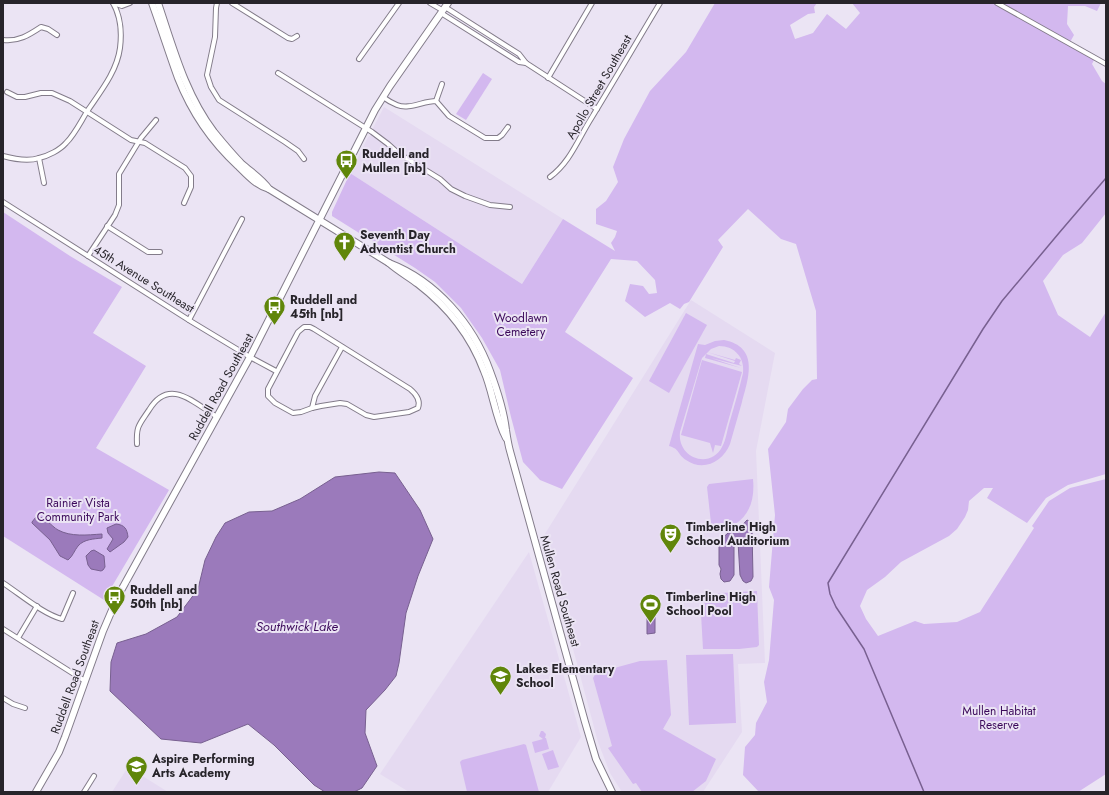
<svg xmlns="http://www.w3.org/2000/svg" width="1109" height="795" viewBox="0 0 1109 795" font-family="Jost,sans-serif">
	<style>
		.built { fill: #e5daf1 }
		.green { fill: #d3b8ef; fill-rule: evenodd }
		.water { fill: #9b7abb; stroke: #786090 }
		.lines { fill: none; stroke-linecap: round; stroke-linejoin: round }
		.stream { stroke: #786090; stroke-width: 1.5 }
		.street-casing { stroke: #837c8a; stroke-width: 6 }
		.secondary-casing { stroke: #837c8a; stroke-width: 8 }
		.street { stroke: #fff; stroke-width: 4 }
		.secondary { stroke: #fff; stroke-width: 6 }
		.labels { text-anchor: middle; stroke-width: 4; stroke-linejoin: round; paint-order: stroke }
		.street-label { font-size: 12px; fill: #27242a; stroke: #ebe4f4 }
		.poi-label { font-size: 12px; font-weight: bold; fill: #27242a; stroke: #ebe4f4; text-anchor: start }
		.park-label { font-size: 12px; fill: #3c0a5b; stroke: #ebe4f4 }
		.water-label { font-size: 13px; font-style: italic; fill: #3c0a5b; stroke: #ebe4f4 }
	</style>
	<rect width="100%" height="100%" fill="#ebe4f4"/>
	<g class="built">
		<polygon points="384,107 563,219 522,284 350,173 368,137 370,136 373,130 373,128"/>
		<polygon points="691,300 775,353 756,451 765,663 738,664 742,732 703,792 622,792 610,773 598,742 543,537"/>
		<polygon points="529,552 581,737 548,792 409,792 380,774"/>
		<polygon points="128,767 168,792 112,792"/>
	</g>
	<g class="green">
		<polygon points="715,3 817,3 814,7 815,13 808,14 790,25 795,39 813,33 827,14 846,29 860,13 852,3 1101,3 1097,11 1085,6 1068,6 1067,24 1074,35 1069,44 1095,58 1092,64 1102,81 1106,84 1106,213 1082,243 1063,255 1043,281 1058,315 1090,337 1106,312 1106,474 1068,485 1046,498 1027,523 987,498 993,488 984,488 969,501 968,510 965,517 957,529 949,536 901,562 885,577 867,590 860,606 866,619 878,636 915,621 924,624 957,622 980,612 1034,528 1032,526 1049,501 1070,488 1106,479 1106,774 1078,792 759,792 743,775 745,747 755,735 756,723 767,702 764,682 769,660 774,600 769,587 775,515 768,449 786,422 788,409 803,389 812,380 817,379 816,311 796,244 781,239 748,209 718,240 723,247 689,302 684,304 680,309 670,303 645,317 625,301 630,284 643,286 649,294 657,293 655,280 637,261 611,259 565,332 633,378 562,489 540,480 523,462 511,417 500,370 482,338 461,308 435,282 415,268 332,216 332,212 350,173 522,284 563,219 615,251 611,243 615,237 617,231 596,224 596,209 606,201 618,182 613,167 624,139 650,91 686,52"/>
		<polygon points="483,73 492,79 466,120 456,114"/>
		<polygon points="3,212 70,256 122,287 93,333 146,366 96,448 169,490 104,600 3,536"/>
		<polygon points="686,313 707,325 669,393 649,381"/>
		<path d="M724 340C759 347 749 377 742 402 738 416 734 430 730 444 723 462 703 472 686 460 677 454 680 449 669 446L698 344 705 345 715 341ZM719 346C735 346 745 358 743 373 739 390 734 407 729 424 727 431 726 440 722 447 710 470 677 458 680 432L702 358 711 349Z"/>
		<polygon points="707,352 735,360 736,358 741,360 739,364 742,366 711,358 741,368 705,358 706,354 734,363 735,361"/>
		<polygon points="702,360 742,372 721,446 715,445 713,453 710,443 681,435"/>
		<path d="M753 479C756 509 742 528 712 532L707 487 709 484Z"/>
		<polygon points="757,591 759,645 757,647 739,649 703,649 700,596 703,594"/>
		<polygon points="733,654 736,723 689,725 686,655"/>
		<polygon points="667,660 671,715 663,729 716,759 706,781 692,792 642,792 636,783 633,784 608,748 612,746 593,678 596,673 640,661"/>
		<polygon points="541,731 543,731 546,734 545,738 546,738 549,749 535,753 532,742 543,739 539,736"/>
		<polygon points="524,744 526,745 539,792 467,792 460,762 462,760"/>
		<polygon points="553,750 559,767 548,770 542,754"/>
	</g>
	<g class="water">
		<polygon points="379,472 395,473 420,510 433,539 418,576 406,613 399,663 396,676 385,690 366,710 365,733 377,766 362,788 354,792 325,792 314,785 274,745 248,724 201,743 161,739 110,691 111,662 117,643 146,634 177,617 198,589 205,560 216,537 225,523 249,512 272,511 300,499 335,477"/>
		<path d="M36 517C45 516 51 526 58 530 71 537 87 535 102 534V538C94 539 84 539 78 546 74 551 73 556 68 560L60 556 50 540 32 523V522Z"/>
		<polygon points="747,520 751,522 752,530 753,577 751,581 746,583 743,581 740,575 738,542 736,541 734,542 734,575 730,581 724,582 721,579 720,574 721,569 719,565 719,541 728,533 737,531"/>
		<path d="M116 524C125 525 127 529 128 537L124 542 110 552 107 549 113 539 108 533 107 528Z"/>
		<polygon points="94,550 104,556 105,567 103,570 101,571 91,569 88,565 86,556 91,551"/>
		<polygon points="647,615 655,615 655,633 647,634"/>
	</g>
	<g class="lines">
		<polyline class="stream" points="924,792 864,649 836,607 830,594 828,583 983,329 1002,301 1059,233 1106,178"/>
		<defs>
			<g id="street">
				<polyline points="113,3 122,6 130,3"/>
				<polyline points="217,3 216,8 215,37 207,75 211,87 219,100 285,142 298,151 304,159"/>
				<polyline points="232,3 288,38 292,39 297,36"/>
				<polyline points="430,3 442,10"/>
				<polyline points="997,3 1106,64"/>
				<polyline points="441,13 519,62 526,63 519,54 445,7"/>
				<path d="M3 40C18 42 29 35 41 27L48 29 57 35"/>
				<polyline points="359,59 399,3"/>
				<polyline points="526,63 597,109"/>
				<polyline points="278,73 372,132 388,144 398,153 440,179 451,189 465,196 490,205 510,207"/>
				<polyline points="548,78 592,3"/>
				<polyline points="7,92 17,97 25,97 41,93 52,93 70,101 131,140 145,143 185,168 191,176 191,187 184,203"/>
				<path d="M383 97C387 100 392 103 397 105 409 110 423 101 436 101L449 116 485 138H498L502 135 508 127"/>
				<polyline points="436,101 442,84"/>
				<path d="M3 156C14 159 27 162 39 158 48 156 60 150 66 143 75 134 81 121 88 110 101 91 117 71 120 48 122 32 121 17 113 3"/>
				<polyline points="39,158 44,183"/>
				<path d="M550 177C569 163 577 142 589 122 613 83 636 43 660 3"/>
				<polyline points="3,202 192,322 250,357 276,371"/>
				<polyline points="107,226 148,252 160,252"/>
				<polyline points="88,256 115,215 119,205 119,174 141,138 156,120"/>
				<polyline points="189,320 242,219"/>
				<path d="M304 327H310L314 329 410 389C416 394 421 400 418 408L409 412 374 417 366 415 347 404 340 403 321 406 312 408 301 412 293 413 275 403 268 396V389L298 332Z"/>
				<polyline points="312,408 315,396 342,347"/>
				<path d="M137 444C136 426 139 425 149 410 169 377 193 402 217 417"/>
				<path d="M3 583C20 594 43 614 62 619L73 593"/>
				<polyline points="3,629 85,681"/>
				<polyline points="18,638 37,606"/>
				<polyline points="3,698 13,704 25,708"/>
				<polyline points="84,792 94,776"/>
			</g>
			<g id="secondary">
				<path d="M152 3C161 28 169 53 178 78 191 111 212 142 238 166 248 176 256 185 269 189"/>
				<path d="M158 3C173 47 185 94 214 132 223 143 232 154 242 164 251 172 262 179 269 189L389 263C398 271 409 277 418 284 448 307 471 336 484 371 493 392 495 417 506 438"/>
				<path d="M389 263C436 281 473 324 490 371 496 387 504 413 506 430 507 437 508 444 510 451L585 722 596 759 612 792"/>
				<polyline points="36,792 59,752 65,737 103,631 118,596 250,357 375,110 390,86 448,3"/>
			</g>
		</defs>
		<use href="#street" class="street-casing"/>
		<use href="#secondary" class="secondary-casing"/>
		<use href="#street" class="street"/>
		<use href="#secondary" class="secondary"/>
	</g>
	<defs>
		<symbol id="bus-pin" viewBox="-11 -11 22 30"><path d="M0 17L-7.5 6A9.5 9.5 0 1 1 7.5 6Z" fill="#60860a" stroke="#ebe4f4"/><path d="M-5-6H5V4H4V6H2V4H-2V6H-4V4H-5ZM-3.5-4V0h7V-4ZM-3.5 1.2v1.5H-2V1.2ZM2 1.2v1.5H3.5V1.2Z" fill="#fff"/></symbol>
		<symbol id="church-pin" viewBox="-11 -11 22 30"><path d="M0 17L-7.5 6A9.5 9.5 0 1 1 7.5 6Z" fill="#60860a" stroke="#ebe4f4"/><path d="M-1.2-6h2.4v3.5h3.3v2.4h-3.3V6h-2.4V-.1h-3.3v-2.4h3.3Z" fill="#fff"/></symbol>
		<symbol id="theatre-pin" viewBox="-11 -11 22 30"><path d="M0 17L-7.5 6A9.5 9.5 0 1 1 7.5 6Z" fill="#60860a" stroke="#ebe4f4"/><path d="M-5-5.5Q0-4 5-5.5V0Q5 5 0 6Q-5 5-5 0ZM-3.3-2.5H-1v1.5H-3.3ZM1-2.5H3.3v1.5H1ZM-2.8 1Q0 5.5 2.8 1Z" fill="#fff"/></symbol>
		<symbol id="stadium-pin" viewBox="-11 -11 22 30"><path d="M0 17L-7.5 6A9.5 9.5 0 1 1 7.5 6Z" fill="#60860a" stroke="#ebe4f4"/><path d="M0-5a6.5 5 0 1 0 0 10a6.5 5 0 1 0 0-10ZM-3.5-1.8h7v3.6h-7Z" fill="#fff"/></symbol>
		<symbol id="school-pin" viewBox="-11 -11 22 30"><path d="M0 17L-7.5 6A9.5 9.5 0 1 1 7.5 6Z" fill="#60860a" stroke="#ebe4f4"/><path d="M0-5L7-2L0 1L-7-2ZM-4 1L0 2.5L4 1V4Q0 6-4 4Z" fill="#fff"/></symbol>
	</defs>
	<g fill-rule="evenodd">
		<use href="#bus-pin" x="334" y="148" width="25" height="34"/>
		<use href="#church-pin" x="332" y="230" width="25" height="34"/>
		<use href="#bus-pin" x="262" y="294" width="25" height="34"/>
		<use href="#theatre-pin" x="658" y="522" width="25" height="34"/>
		<use href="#bus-pin" x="102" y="584" width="25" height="34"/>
		<use href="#stadium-pin" x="638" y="592" width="25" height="34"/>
		<use href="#school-pin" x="488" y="664" width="25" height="34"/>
		<use href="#school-pin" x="124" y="754" width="25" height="34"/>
	</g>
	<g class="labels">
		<g class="street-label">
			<text transform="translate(599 87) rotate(-60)" y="4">Apollo Street Southeast</text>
			<text transform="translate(144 279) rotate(32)" y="4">45th Avenue Southeast</text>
			<text transform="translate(221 387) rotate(-61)" y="4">Ruddell Road Southeast</text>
			<text transform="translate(560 591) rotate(74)" y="4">Mullen Road Southeast</text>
			<text transform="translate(75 677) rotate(-70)" y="4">Ruddell Road Southeast</text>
		</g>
		<g class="poi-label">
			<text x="362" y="158">Ruddell and<tspan x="362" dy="14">Mullen [nb]</tspan></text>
			<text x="360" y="239">Seventh Day<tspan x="360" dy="14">Adventist Church</tspan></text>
			<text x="290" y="304">Ruddell and<tspan x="290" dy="14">45th [nb]</tspan></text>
			<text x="686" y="531">Timberline High<tspan x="686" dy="14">School Auditorium</tspan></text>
			<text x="130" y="594">Ruddell and<tspan x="130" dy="14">50th [nb]</tspan></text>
			<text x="666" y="601">Timberline High<tspan x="666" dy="14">School Pool</tspan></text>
			<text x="516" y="673">Lakes Elementary<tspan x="516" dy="14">School</tspan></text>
			<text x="152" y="763">Aspire Performing<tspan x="152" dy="14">Arts Academy</tspan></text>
		</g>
		<g class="park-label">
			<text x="521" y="322">Woodlawn<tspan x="521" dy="14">Cemetery</tspan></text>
			<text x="78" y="507">Rainier Vista<tspan x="78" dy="14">Community Park</tspan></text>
			<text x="999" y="715">Mullen Habitat<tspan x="999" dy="14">Reserve</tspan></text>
		</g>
		<g class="water-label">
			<text x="297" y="631">Southwick Lake</text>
		</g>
	</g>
	<rect width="1109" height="795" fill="none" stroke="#27242a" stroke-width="8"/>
</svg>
